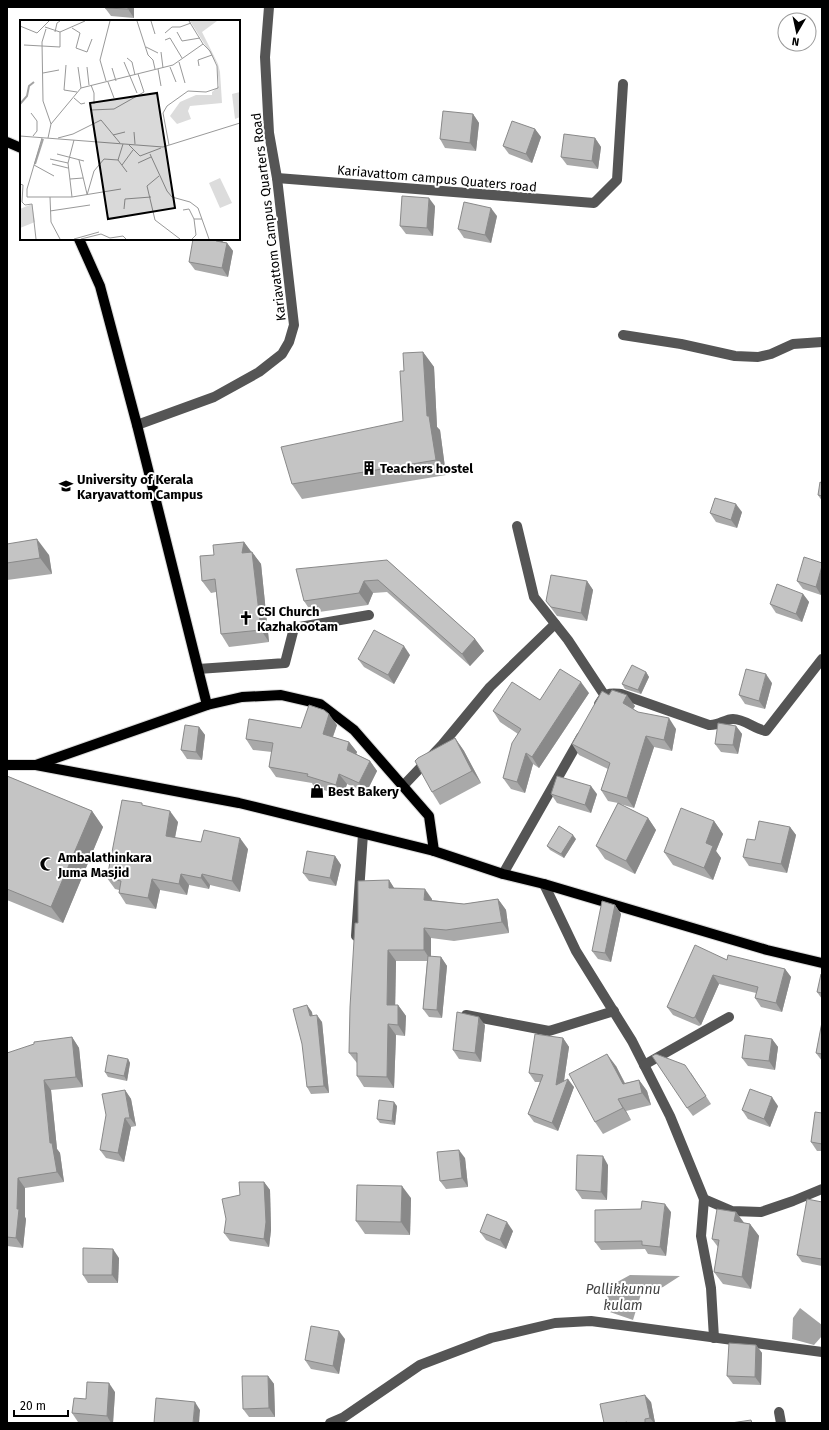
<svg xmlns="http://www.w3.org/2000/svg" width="829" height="1430" viewBox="0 0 829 1430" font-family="'Fira Sans',sans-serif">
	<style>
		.water { fill: #a3a3a3 }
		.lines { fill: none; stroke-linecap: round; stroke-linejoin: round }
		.major-casing { stroke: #dbdbdb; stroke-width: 12 }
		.minor { stroke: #555; stroke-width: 10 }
		.major { stroke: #000; stroke-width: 10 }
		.wall { fill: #a9a9a9 }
		.shaded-wall { fill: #898989 }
		.building { fill: #c4c4c4; stroke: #898989 }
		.labels { text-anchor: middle; stroke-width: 4; stroke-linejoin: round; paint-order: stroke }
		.street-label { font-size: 13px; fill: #000; stroke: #fff }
		.poi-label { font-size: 13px; font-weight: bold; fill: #000; stroke: #fff; text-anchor: start }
		.water-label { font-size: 14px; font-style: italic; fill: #444; stroke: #fff }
		.inset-river { fill: none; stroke: #a3a3a3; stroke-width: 2 }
		.inset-road { fill: none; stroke: #999; stroke-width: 1 }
		.view { fill: #000; fill-opacity: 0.15; stroke: #000; stroke-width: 2 }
		.inset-edge { fill: none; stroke: #000; stroke-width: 2 }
	</style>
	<rect width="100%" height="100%" fill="#fff"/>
	<g class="water">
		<polygon points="630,1275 680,1276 663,1287 641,1294 633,1320 604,1310 610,1286"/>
		<polygon points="800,1308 822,1325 822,1336 814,1345 792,1339 793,1318"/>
	</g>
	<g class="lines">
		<defs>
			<g id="major">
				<polyline points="7,142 21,148"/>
				<polyline points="79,239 100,286 137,425 207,705"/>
				<polyline points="7,765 36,765 239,803 434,851 503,874 544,884 767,950 822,963"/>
				<polyline points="36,765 207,705 242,697 281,695 320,704 354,730 429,816 434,851"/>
			</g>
		</defs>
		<use href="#major" class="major-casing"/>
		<g class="minor">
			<polyline points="277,178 594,203 617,180 623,84"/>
			<polyline points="623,335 681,344 735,356 758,357 771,354 793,344 822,342"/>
			<polyline points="137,425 214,397 259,372 282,354 289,342 294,325 277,178 269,133 265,57 269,7"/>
			<polyline points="517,526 534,597 568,640 605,696"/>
			<polyline points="198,669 285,663 294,628 369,615"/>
			<path d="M599 704C606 692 609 693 621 694L709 725C718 726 725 719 733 719 745 719 754 729 766 731L822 659"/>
			<polyline points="403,786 442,745 490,687 555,624"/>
			<polyline points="503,874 581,737"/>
			<polyline points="544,884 576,951 632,1041 670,1116 704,1199 732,1211 761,1212 793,1201 822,1189"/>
			<polyline points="356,936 363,834"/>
			<polyline points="466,1015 549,1031 614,1011"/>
			<polyline points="644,1065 729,1017"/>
			<polyline points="704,1199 701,1236 711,1288 714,1338"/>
			<polyline points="779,1412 781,1423"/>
			<polyline points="330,1423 344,1417 420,1365 491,1338 555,1323 591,1321 822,1352"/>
		</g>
		<use href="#major" class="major"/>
	</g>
	<g class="wall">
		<polygon points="134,7 134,18 111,16 105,8"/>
		<polygon points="473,114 479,123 476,151 445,148 440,139"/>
		<polygon points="535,129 541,137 532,163 509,154 503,146"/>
		<polygon points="595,138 601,147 598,169 567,165 561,157"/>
		<polygon points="435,206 433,236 406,234 400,226"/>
		<polygon points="497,216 491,243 464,238 458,229"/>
		<polygon points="223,242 227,243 233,251 228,277 195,270 189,262"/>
		<polygon points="423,352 434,367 437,427 440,430 446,475 302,499 292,484 403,421 404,371"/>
		<polygon points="822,483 822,501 818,495"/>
		<polygon points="742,512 737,528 716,522 710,513"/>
		<polygon points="244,542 251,552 252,552 261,564 269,642 229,647 221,634 216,592 211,593 202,581 214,555"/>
		<polygon points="7,544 49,555 52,574 7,580"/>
		<polygon points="387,560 475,639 484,651 470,666 387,592 373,593 368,605 312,613 304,601"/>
		<polygon points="822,563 821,595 803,589 797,581"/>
		<polygon points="587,581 593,590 587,621 557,616 546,601"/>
		<polygon points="803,594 809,602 802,622 776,613 770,604"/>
		<polygon points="410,655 394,684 364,667 358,659"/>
		<polygon points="646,672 649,677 641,694 625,689 622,684"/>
		<polygon points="772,683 765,709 745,704 739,695"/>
		<polygon points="589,693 539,768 533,764 525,793 511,789 503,778 518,734 500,722 493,711 540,700"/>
		<polygon points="609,695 635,706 633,709 638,712 676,729 672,751 654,747 634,808 620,804 648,818 656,830 635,874 605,859 596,846 618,803 608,801 601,790 608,769 579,755 572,744"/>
		<polygon points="337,725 333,737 349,742 357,752 356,754 370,761 377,771 366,793 347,784 343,796 314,787 312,783 276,777 269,767 272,752 253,750 246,739"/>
		<polygon points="736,726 742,734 738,754 721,752 715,744"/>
		<polygon points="199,727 205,735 202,760 187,759 181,750"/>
		<polygon points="455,738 464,751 481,783 440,805 432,792"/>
		<polygon points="7,776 92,811 103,827 63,923 7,900"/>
		<polygon points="551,794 597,794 591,813 557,803"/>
		<polygon points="144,806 178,822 175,838 201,842 248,849 240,892 210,885 209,889 189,885 187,895 160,890 156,909 126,904 119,893 119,890 115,889 107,878"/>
		<polygon points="714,821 723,834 716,851 721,858 713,880 673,865 664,852"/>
		<polygon points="790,827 796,835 787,873 749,866 743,857 755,840"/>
		<polygon points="576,839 564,858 550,850 547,846"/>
		<polygon points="335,856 341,865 336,886 309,881 303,873"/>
		<polygon points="389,880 394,888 432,899 432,900 464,904 498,899 506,910 509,933 454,941 431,938 431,957 441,957 447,966 442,1018 429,1017 423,1009 427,961 396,961 395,1005 398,1005 406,1016 405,1036 396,1035 394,1088 364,1087 357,1076 357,1063 349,1053 358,923"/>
		<polygon points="615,905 621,914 611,962 598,959 592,951"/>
		<polygon points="727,960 785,969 791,977 782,1012 761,1007 755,998 756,993 719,984 701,1025 699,1026 673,1015 667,1007"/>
		<polygon points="822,974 822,999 817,992"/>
		<polygon points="312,1012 312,1015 322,1022 329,1093 311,1094 307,1087"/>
		<polygon points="822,1022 822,1061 816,1053"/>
		<polygon points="485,1025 481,1062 459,1059 453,1050"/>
		<polygon points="72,1037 79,1048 83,1087 51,1090 57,1149 60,1153 64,1182 25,1188 25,1217 26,1219 23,1248 7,1246 7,1053"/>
		<polygon points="563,1038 569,1047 564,1081 574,1087 558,1131 534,1122 528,1114 540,1082 535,1082 529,1073"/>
		<polygon points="772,1039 778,1047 775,1070 748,1066 742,1058"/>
		<polygon points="128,1059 130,1063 127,1081 108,1077 105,1072"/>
		<polygon points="616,1066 625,1083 639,1080 647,1091 651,1105 626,1111 631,1120 603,1134 595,1122"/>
		<polygon points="691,1073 711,1104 693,1116 687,1108"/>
		<polygon points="125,1090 131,1099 136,1126 131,1127 124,1162 106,1158 100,1150"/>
		<polygon points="397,1106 395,1125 380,1123 377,1119"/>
		<polygon points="778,1106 770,1127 748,1119 742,1110"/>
		<polygon points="822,1113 822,1151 817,1151 811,1142"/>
		<polygon points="465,1158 468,1187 446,1189 440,1181"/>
		<polygon points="608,1165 607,1200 582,1199 576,1190"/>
		<polygon points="264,1182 270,1190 271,1230 269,1247 230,1241 224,1233 240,1195"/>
		<polygon points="411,1198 410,1235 365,1234 356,1221"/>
		<polygon points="822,1202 822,1266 802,1262 797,1255"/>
		<polygon points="641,1209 671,1212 666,1256 648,1254 645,1249 601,1250 595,1242"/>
		<polygon points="736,1212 744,1223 750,1224 759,1236 751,1289 723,1284 714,1272 718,1247 712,1239"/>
		<polygon points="513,1231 506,1249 486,1240 480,1232"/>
		<polygon points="119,1258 118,1283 88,1283 83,1275"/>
		<polygon points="345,1339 339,1374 311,1369 305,1360"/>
		<polygon points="756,1345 762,1353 761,1385 733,1384 727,1376"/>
		<polygon points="268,1376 274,1384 275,1417 249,1417 243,1409"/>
		<polygon points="115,1392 113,1423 94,1423 78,1422 72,1413 86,1399"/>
		<polygon points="651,1402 655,1423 604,1423"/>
	</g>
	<g class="shaded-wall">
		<polygon points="128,7 134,7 134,18 128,9"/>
		<polygon points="473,114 479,123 476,151 470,143"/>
		<polygon points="535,129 541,137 532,163 526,154"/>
		<polygon points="595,138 601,147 598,169 592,161"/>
		<polygon points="429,198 435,206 433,236 427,228"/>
		<polygon points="491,208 497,216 491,243 485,235"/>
		<polygon points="216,239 223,239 222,249 216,241"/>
		<polygon points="227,243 233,251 228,277 222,268"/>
		<polygon points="423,352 434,367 437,427 440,430 446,475 436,460 427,416"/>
		<polygon points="736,504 742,512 737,528 731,520"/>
		<polygon points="37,539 49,555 52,574 40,558"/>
		<polygon points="244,542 253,554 242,553"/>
		<polygon points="252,552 261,564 269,642 261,630"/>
		<polygon points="822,566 822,594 821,595 816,587"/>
		<polygon points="364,581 373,593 368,605 359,593"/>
		<polygon points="587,581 593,590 587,621 581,613"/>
		<polygon points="803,594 809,602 802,622 796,614"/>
		<polygon points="475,639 484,651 470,666 462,654"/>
		<polygon points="404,646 410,655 394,684 388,675"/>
		<polygon points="646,672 649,677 641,694 638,690"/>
		<polygon points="766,674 772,683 765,709 759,701"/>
		<polygon points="581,682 589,693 539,768 532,757"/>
		<polygon points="627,695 635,706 630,714 623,703"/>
		<polygon points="329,714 337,725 330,744 323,734"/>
		<polygon points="669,718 676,729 672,751 664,740"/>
		<polygon points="736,726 742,734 738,754 733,745"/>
		<polygon points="199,727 205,735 202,760 196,752"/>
		<polygon points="646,736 654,747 634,808 627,798"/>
		<polygon points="455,738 464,751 481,783 472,771"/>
		<polygon points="349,742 357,752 354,760 347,750"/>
		<polygon points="526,753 533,764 525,793 517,782"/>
		<polygon points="370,761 377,771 366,793 359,783"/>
		<polygon points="339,774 347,784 343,796 336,785"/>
		<polygon points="591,786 597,794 591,813 585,805"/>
		<polygon points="92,811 103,827 63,923 51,907"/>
		<polygon points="170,811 178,822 173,847 166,836"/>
		<polygon points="648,818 656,830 635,874 626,861"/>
		<polygon points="714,821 723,834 716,851 721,858 713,880 704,868 706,843"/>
		<polygon points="790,827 796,835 787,873 781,864"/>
		<polygon points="573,835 576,839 564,858 561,854"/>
		<polygon points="240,838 248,849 240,892 232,881"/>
		<polygon points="335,856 341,865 336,886 330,878"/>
		<polygon points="181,874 189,885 187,895 179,884"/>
		<polygon points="202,874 210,885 209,889 201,878"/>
		<polygon points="152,879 160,890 156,909 148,898"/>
		<polygon points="389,880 396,891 389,888"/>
		<polygon points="425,889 432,899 432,910 424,900"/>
		<polygon points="498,899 506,910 509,933 502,922"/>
		<polygon points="615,905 621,914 611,962 605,953"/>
		<polygon points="424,928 431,938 431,961 424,950"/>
		<polygon points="388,950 396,961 395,1015 387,1005"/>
		<polygon points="441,957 447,966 442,1018 437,1010"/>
		<polygon points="785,969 791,977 782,1012 776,1003"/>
		<polygon points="713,975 719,984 701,1025 695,1017"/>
		<polygon points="307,1005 312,1012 314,1023 310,1016"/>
		<polygon points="398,1005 406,1016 405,1036 398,1025"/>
		<polygon points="317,1015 322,1022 329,1093 324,1086"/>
		<polygon points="479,1017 485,1025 481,1062 475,1053"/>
		<polygon points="388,1024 396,1035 394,1088 387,1077"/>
		<polygon points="72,1037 79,1048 83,1087 76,1077"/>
		<polygon points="563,1038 569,1047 562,1094 556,1085"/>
		<polygon points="772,1039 778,1047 775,1070 769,1061"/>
		<polygon points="607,1054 616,1066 631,1096 623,1084"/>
		<polygon points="128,1059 130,1063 127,1081 124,1076"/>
		<polygon points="568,1079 574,1087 558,1131 552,1123"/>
		<polygon points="44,1080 51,1090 57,1149 60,1153 64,1182 57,1172 50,1143"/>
		<polygon points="639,1080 647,1091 651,1105 642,1093"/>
		<polygon points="125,1090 131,1099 136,1126 130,1118"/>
		<polygon points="772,1097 778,1106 770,1127 764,1119"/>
		<polygon points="618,1099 626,1111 631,1120 623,1108"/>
		<polygon points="394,1102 397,1106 395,1125 392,1121"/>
		<polygon points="125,1118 131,1127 124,1162 118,1153"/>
		<polygon points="459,1150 465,1158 468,1187 462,1178"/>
		<polygon points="603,1156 608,1165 607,1200 601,1192"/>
		<polygon points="18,1178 25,1188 25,1217 26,1219 23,1248 16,1238 17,1209"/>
		<polygon points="264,1182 270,1190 271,1230 269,1247 264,1239"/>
		<polygon points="402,1186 411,1198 410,1235 401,1222"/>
		<polygon points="665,1204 671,1212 666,1256 660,1247"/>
		<polygon points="736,1212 745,1224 734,1221"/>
		<polygon points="507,1222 513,1231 506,1249 500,1240"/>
		<polygon points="750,1224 759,1236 751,1289 742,1277"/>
		<polygon points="113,1249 119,1258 118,1283 112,1275"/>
		<polygon points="339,1331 345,1339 339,1374 333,1366"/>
		<polygon points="756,1345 762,1353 761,1385 755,1377"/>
		<polygon points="268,1376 274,1384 275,1417 269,1408"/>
		<polygon points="109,1383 115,1392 113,1423 111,1423 107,1416"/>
		<polygon points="645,1395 651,1402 655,1423 654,1423 650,1418"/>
		<polygon points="195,1402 200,1410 199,1423 193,1423"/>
	</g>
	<g class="building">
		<polygon points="105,7 128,7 128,9 105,8"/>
		<polygon points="443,111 473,114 470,143 440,139"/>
		<polygon points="512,121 535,129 526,154 503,146"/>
		<polygon points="564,134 595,138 592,161 561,157"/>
		<polygon points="402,196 429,198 427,228 400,226"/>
		<polygon points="464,202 491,208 485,235 458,229"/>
		<polygon points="193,239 216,239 216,241 227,243 222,268 189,262"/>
		<polygon points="423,352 427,416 429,416 436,460 292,484 281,447 403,421 400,371 404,371 403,353"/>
		<polygon points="820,482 822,483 822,496 818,495"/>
		<polygon points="715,498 736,504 731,520 710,513"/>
		<polygon points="37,539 40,558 7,563 7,544"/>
		<polygon points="244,542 242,553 252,552 261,630 221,634 215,579 202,581 200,556 214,555 213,545"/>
		<polygon points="804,557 822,563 822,566 816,587 797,581"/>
		<polygon points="387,560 475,639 462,654 378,580 364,581 359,593 304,601 296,569"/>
		<polygon points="551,575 587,581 581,613 551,607 546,601"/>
		<polygon points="777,584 803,594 796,614 770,604"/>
		<polygon points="374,630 404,646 388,675 358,659"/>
		<polygon points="632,665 646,672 638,690 622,684"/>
		<polygon points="560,669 581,682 532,757 526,753 517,782 503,778 512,743 521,729 493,711 512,682 540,700"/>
		<polygon points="746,669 766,674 759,701 739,695"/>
		<polygon points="612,690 627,695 623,703 638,712 669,718 664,740 646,736 627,798 601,790 610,763 572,744 602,691 609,695"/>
		<polygon points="309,705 324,710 329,714 323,734 349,742 347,750 370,761 359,783 339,774 336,785 307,776 308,774 269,767 273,743 246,739 249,719 301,728"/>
		<polygon points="718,723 736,726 733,745 715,744"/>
		<polygon points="185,725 199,727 196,752 181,750"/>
		<polygon points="455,738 472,771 432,792 415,761 418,758"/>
		<polygon points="7,776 92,811 51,907 7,889"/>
		<polygon points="557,776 591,786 585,805 551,794"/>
		<polygon points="122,800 142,803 142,805 170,811 166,836 201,842 204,830 240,838 232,881 202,874 201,878 181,874 179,884 152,879 148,898 119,893 121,881 107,878"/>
		<polygon points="618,803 648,818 626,861 596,846"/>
		<polygon points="681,808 714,821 706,843 713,846 704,868 664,852"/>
		<polygon points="759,821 790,827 781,864 743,857 747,839 755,840"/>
		<polygon points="559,826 573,835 561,854 547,846"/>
		<polygon points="307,851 335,856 330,878 303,873"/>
		<polygon points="389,880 389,888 425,889 424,900 464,904 498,899 502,922 446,930 424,928 424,950 388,950 387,1005 398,1005 398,1025 388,1024 387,1077 357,1076 357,1053 349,1053 350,1007 355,923 358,923 358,881"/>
		<polygon points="602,901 615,905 605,953 592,951"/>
		<polygon points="695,945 727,960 728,955 785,969 776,1003 755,998 758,987 713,975 695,1017 693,1018 667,1007"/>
		<polygon points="428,956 441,957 437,1010 423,1009"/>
		<polygon points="821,974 822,974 822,993 817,992"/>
		<polygon points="307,1005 310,1016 317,1015 324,1086 307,1087 302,1044 293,1009"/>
		<polygon points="457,1012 479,1017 475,1053 453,1050"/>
		<polygon points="822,1022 822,1054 816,1053"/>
		<polygon points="535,1034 563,1038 556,1085 568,1079 552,1123 528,1114 543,1075 529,1073"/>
		<polygon points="745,1035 772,1039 769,1061 742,1058"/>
		<polygon points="72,1037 76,1077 44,1080 50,1143 52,1143 57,1172 18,1178 17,1209 19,1209 16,1238 7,1237 7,1053 34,1044 34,1042"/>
		<polygon points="607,1054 623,1084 639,1080 642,1093 618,1099 623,1108 595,1122 569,1074"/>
		<polygon points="656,1054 685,1065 706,1096 687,1108 652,1056"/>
		<polygon points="108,1055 128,1059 124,1076 105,1072"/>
		<polygon points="750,1089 772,1097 764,1119 742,1110"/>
		<polygon points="125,1090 130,1118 125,1118 118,1153 100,1150 106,1115 102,1094"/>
		<polygon points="379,1100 394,1102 392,1121 377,1119"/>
		<polygon points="815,1112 822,1113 822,1144 811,1142"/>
		<polygon points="459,1150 462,1178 440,1181 437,1152"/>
		<polygon points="577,1155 603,1156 601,1192 576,1190"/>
		<polygon points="239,1182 264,1182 266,1222 264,1239 224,1233 226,1219 222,1199 240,1195"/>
		<polygon points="357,1185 402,1186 401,1222 356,1221"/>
		<polygon points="807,1199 822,1202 822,1259 797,1255"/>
		<polygon points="642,1201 665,1204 660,1247 642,1245 642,1241 595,1242 595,1210 641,1209"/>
		<polygon points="717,1209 736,1212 734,1221 750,1224 742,1277 714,1272 719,1240 712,1239"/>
		<polygon points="487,1214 507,1222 500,1240 480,1232"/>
		<polygon points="83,1248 113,1249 112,1275 83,1275"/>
		<polygon points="311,1326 339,1331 333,1366 305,1360"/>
		<polygon points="729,1343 756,1345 755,1377 727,1376"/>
		<polygon points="242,1376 268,1376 269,1408 243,1409"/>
		<polygon points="87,1382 109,1383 107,1416 72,1413 74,1398 86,1399"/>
		<polygon points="645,1395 650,1418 645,1419 645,1423 628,1423 627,1422 623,1423 604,1423 600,1404"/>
		<polygon points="156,1398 195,1402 193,1423 154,1423"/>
		<polygon points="751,1420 752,1423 731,1423"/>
	</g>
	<defs>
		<symbol id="building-bare" viewBox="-9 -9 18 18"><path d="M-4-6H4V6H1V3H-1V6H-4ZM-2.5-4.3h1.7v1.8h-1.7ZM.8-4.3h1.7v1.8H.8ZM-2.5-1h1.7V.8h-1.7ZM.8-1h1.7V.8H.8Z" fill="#000" stroke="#fff" stroke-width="2.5" paint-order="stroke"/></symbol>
		<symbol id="university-bare" viewBox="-9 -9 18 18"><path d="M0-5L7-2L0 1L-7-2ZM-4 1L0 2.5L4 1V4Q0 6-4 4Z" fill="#000" stroke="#fff" stroke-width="2.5" paint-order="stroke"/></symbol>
		<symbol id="church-bare" viewBox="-9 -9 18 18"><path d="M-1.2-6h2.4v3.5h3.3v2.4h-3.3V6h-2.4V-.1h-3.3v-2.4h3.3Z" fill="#000" stroke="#fff" stroke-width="2.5" paint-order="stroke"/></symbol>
		<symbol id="shop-bare" viewBox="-9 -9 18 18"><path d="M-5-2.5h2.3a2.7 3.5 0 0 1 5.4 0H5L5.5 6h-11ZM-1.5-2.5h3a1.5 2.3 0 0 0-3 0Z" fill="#000" stroke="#fff" stroke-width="2.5" paint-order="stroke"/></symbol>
		<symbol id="mosque-bare" viewBox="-9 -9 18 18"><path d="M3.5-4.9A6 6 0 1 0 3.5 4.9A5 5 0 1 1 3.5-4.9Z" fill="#000" stroke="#fff" stroke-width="2.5" paint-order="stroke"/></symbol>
	</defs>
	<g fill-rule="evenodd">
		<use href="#building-bare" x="359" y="458" width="20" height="20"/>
		<use href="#university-bare" x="56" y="476" width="20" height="20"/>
		<use href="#church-bare" x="236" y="608" width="20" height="20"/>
		<use href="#shop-bare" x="307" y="781" width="20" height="20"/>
		<use href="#mosque-bare" x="37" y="854" width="20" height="20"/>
	</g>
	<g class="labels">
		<g class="street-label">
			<text transform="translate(437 178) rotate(5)" y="5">Kariavattom campus Quaters road</text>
			<text transform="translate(268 217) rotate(-97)" y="5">Kariavattom Campus Quarters Road</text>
		</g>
		<g class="poi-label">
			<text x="380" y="473">Teachers hostel</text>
			<text x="77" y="484">University of Kerala<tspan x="77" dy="15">Karyavattom Campus</tspan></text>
			<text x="257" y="616">CSI Church<tspan x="257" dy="15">Kazhakootam</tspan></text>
			<text x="328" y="796">Best Bakery</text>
			<text x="58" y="862">Ambalathinkara<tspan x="58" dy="15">Juma Masjid</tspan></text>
		</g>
		<g class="water-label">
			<text x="623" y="1294">Pallikkunnu<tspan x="623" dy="16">kulam</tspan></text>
		</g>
	</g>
	<g transform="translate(20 20)">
		<rect width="220" height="220" fill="#fff"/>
		<path d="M170 1H197L182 12 198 44 200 52 202 83 170 86 168 91 171 99 157 104 150 96 160 82 176 75H192V72L199 66 197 44ZM220 72V97L215 99 212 74ZM200 158 212 183 200 188 189 163ZM12 184 15 202 0 208V189Z" fill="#dcdcdc"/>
		<path class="inset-river" d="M0 84 7 76 9 66 14 62M15 144 23 119"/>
		<path class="inset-road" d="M117 1 128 35 133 40 135 49M131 1 135 14M0 6 17 13 29 1M25 7 40 12 65 1M52 8 60 13 56 28 67 32 72 19M26 9 22 22 23 81 31 104M35 12 37 3 40 1M157 12 162 21 180 18M145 13 152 7H160L171 3M145 20 150 18 162 38M4 25 40 27V12M126 27 138 33M141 32 143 48M107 38 112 42 115 55M104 42 117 73M159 42 165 63M46 45 44 70 57 72M179 46 178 40 192 35M58 47 61 68M67 47 69 65M150 47 156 62M92 48 96 61M138 49 141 66M23 53 39 50M86 61 80 40 90 1M88 62 94 78M71 65 74 73V84M54 78 61 84 65 83M71 90 94 89 124 72 118 54M11 93 17 101V111L13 116M114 112 115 124M93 115 105 112M0 116 143 127 220 103M22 118 7 169V177H52L48 143 54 120M28 118 31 104 61 68 153 45 183 24 169 1M38 118 53 114 81 100 100 123M109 125 120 136 141 128M149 125 143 93 147 86 168 71 186 72 198 68 197 46 190 31 183 24M37 134 64 141M130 134 147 171 152 177 170 182 178 188 189 219M30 139 48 143M59 140 67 174M98 140 107 152M118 143 131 137M32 144 48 148M14 145 34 156M102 145 113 130M139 156 127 166 135 200 160 219M50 159 63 158M0 164 3 165 2 182 5 185 12 184 16 219M67 175 74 151 84 139 98 140 103 124M30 177 31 202 40 219M52 177 101 169M104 189 105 179 131 177M163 190 169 189 174 199H182M30 191 70 185M54 219 79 212M61 219 81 214 90 218 103 216 106 219M172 219 176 215 174 199"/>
		<path class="view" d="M137 73 155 188 88 199 70 83Z"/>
		<rect width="220" height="220" class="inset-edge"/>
	</g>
	<rect width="829" height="1430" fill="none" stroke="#000000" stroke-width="16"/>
	<g transform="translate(797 32) rotate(189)"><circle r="19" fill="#ffffff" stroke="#999999"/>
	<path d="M0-3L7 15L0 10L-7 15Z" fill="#000000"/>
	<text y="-6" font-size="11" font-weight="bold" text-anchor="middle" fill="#000000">N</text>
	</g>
	<path d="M14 1410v6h54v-6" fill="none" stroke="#000000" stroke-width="2"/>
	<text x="20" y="1410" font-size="12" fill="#000000" stroke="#ffffff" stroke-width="3" paint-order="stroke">20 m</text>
</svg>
